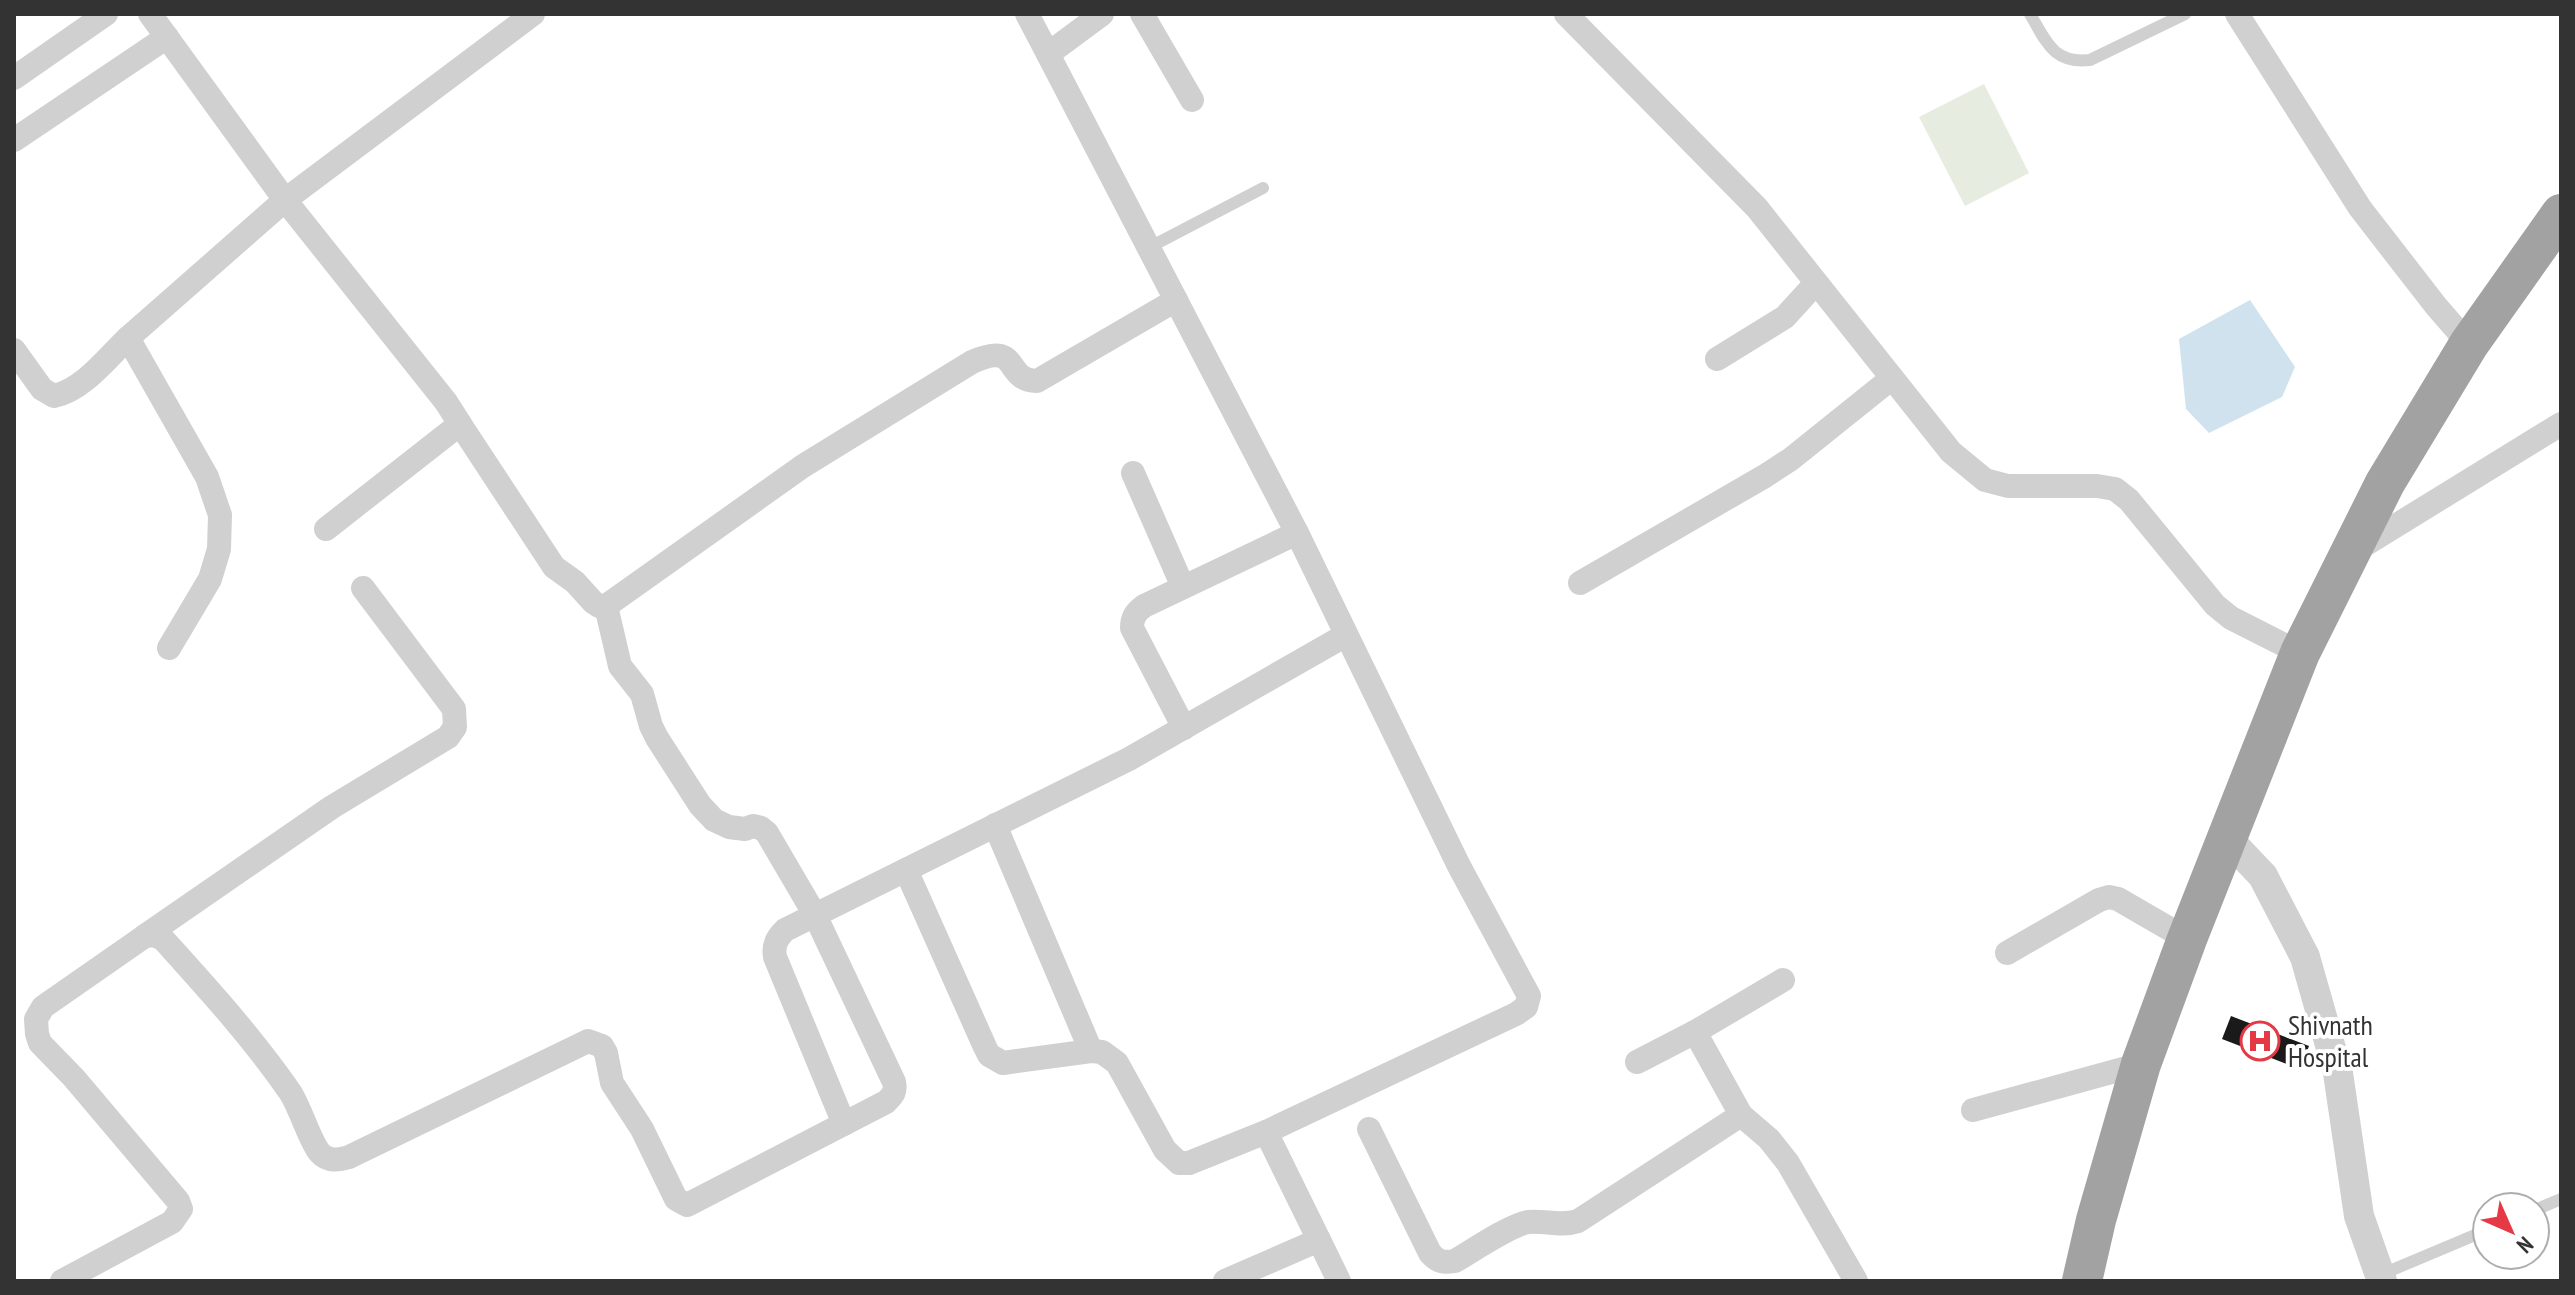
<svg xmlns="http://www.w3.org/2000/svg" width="2575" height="1295" viewBox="0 0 2575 1295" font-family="'PT Sans Narrow',sans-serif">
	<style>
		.green { fill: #e6ecdf }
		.water { fill: #cfe2ee }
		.building { fill: #1a1a1a }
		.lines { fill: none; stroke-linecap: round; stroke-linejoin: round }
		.service { stroke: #d0d0d0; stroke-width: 12 }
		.minor { stroke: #d0d0d0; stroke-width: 24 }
		.tertiary { stroke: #d0d0d0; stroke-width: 30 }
		.trunk { stroke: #a2a2a2; stroke-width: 40 }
		.labels { text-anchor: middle; stroke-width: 8; stroke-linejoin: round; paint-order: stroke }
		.poi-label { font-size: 28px; fill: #333; stroke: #fff; text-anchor: start }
	</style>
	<rect width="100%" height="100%" fill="#fff"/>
	<polygon class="green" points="1984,84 2029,173 1965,206 1919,117"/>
	<polygon class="water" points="2250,300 2295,367 2282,397 2209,433 2186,409 2179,339"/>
	<polygon class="building" points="2231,1016 2309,1046 2300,1069 2222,1039"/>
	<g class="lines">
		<g class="service">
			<path d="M2030 14C2046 41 2053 64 2090 60L2185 14"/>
			<polyline points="1148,248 1263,188"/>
			<polyline points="2535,1210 2561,1199"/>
			<polyline points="2380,1275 2487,1230"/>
		</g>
		<g class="minor">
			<polyline points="150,14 285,200 446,402 460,424"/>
			<polyline points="1027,14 1048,54 1102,14"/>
			<polyline points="1142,14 1192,100"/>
			<polyline points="1566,14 1757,208 1951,452 1985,480 2008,486 2097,486 2115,489 2129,500 2215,605 2231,618 2300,653"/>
			<polyline points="2237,14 2360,208 2436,306 2469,344"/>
			<polyline points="1048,54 1297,533 1459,866 1529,996 1526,1007 1516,1014 1266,1132 1319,1240"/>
			<polyline points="14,78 106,14"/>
			<polyline points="14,140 167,37"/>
			<polyline points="128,338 285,200 533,14"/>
			<path d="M14 350 42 389 54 396C83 390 107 358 128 338L207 477 220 515 219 549 210 579 169 648"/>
			<polyline points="1717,359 1785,317 1816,283"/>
			<polyline points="1133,473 1183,587"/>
			<path d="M326 529 460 424 554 567 575 582 593 602 599 606H606L803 466 972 362C1022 340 1002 380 1037 381L1176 300"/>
			<polyline points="2353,552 2561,424"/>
			<polyline points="1580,583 1765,476 1791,459 1892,378"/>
			<path d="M1184 728 1132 628C1132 617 1136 612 1144 606L1297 533"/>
			<polyline points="995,825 1091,1051"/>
			<polyline points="906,870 985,1047 989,1055 1003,1063 1091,1051 1102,1052 1117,1063 1165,1150 1179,1163 1189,1163 1266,1132"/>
			<polyline points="145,936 332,807 448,737 455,727 454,709 363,588"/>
			<polyline points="2007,953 2099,900 2109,897 2118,899 2187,939"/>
			<polyline points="1783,980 1695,1032 1741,1115 1769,1139 1788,1163 1856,1281"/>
			<polyline points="1637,1062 1695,1032"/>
			<polyline points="1973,1110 2141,1064"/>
			<path d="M844 1124 775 957C773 945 777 938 785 930L1129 759 1346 635"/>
			<path d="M1369 1129 1430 1253C1438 1262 1443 1263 1455 1261 1472 1251 1510 1225 1528 1222 1545 1220 1560 1227 1578 1221L1741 1115"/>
			<path d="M62 1281 172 1222 181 1209 178 1201 74 1078 40 1043 37 1034 36 1019 43 1007 145 936 154 935 163 939C208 989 252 1037 290 1092 301 1109 310 1142 320 1153 328 1162 339 1160 349 1157L588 1041 602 1046 606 1053 612 1083 642 1129 676 1199 687 1205 886 1102C893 1095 896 1092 894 1082L815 915 767 833 761 828 753 826 745 829 729 827 714 820 700 805 657 738 651 726 642 694 620 666 606 606"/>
			<polyline points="1225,1281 1319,1240 1339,1281"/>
		</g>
		<polyline class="tertiary" points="2227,838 2263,876 2305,957 2338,1073 2359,1216 2382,1281"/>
		<polyline class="trunk" points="2082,1281 2096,1220 2141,1064 2187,939 2300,653 2385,483 2469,344 2561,214"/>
	</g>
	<defs>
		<symbol id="hospital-ring" viewBox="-11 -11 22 22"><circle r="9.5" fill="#fff" stroke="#e63946" stroke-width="1.5"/><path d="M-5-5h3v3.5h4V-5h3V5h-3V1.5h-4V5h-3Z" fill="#e63946"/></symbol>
	</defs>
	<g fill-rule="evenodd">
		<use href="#hospital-ring" x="2238" y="1019" width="44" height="44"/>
	</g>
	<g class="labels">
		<g class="poi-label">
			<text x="2288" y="1035">Shivnath<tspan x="2288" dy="32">Hospital</tspan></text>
		</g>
	</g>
	<rect width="2575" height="1295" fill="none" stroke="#333333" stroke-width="32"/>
	<g transform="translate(2511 1231) rotate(135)"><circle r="38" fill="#ffffff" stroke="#adadad" stroke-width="2"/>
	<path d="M0-6L14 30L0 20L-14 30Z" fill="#e63946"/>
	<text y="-12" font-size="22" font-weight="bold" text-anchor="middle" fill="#333333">N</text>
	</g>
</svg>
